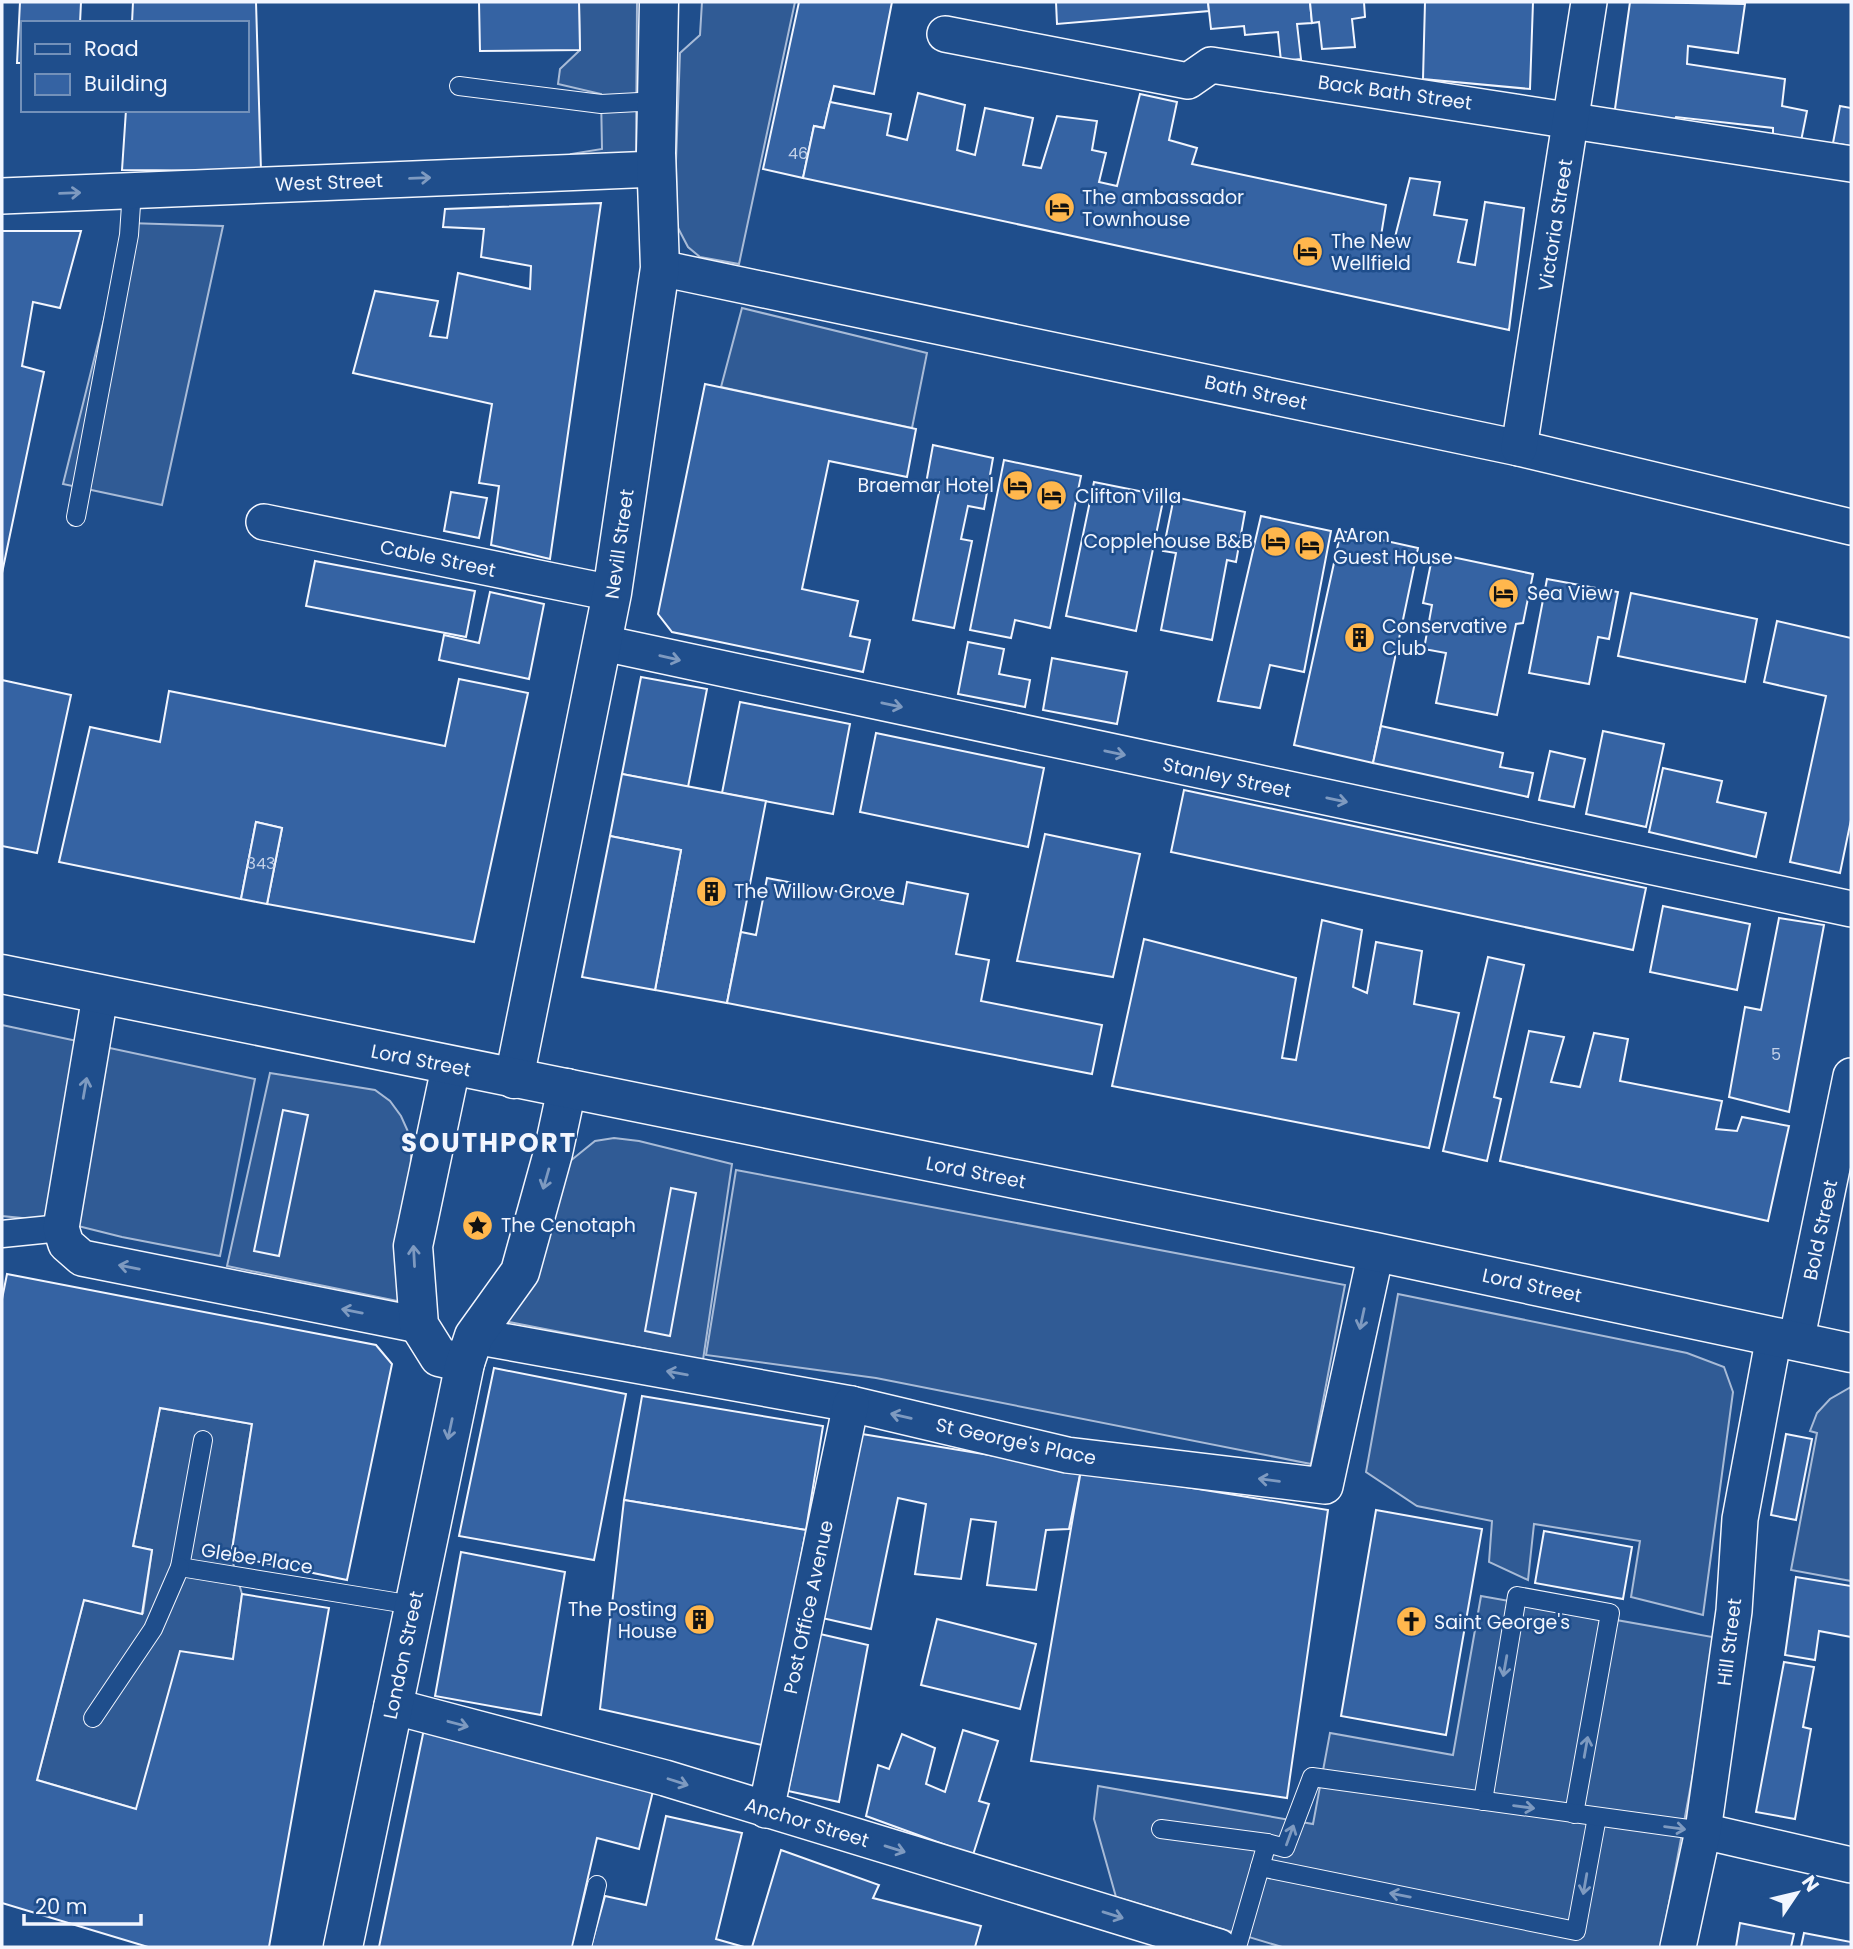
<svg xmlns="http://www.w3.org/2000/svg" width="1853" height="1949" viewBox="0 0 1853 1949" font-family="Poppins,sans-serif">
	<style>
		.built { fill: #305b95; stroke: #a8bbd7; stroke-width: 2 }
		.building { fill: #3563a3; stroke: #f2f6ff; stroke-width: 2 }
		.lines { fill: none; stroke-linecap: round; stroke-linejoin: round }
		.service-casing { stroke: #f2f6ff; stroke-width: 20 }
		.pedestrian-casing { stroke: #f2f6ff; stroke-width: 29 }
		.minor-casing { stroke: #f2f6ff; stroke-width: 38 }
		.tertiary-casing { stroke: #f2f6ff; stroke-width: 41 }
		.trunk-casing { stroke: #f2f6ff; stroke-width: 41 }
		.service { stroke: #1f4e8c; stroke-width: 18 }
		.pedestrian { stroke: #1f4e8c; stroke-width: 26 }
		.minor { stroke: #1f4e8c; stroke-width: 35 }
		.tertiary { stroke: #1f4e8c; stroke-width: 38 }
		.trunk { stroke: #1f4e8c; stroke-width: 38 }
		.oneway { stroke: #7e9ac0 }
		.labels { text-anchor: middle; stroke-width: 5; stroke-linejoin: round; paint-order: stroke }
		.number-label { font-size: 16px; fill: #c3d1e8 }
		.street-label { font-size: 19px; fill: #f2f6ff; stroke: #1f4e8c }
		.poi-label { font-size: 19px; fill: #f2f6ff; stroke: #1f4e8c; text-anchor: start }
		.district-label { font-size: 26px; font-weight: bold; letter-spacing: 2px; fill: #f2f6ff; stroke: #1f4e8c }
	</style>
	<rect width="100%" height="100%" fill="#1f4e8c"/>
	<g class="built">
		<polygon points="579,2 637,2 636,153 574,168 571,154 602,149 601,94 558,84 560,69 580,50"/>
		<polygon points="702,2 795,2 739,264 700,257 688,247 677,226 676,161 680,53 700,35"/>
		<polygon points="128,223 223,226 162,505 63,484"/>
		<polygon points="742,308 927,353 912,428 721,387"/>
		<polygon points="2,1025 255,1079 220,1256 122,1237 62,1222 2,1216"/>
		<polygon points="270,1073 375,1090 390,1101 401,1116 410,1136 411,1156 407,1303 227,1266"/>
		<polygon points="614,1138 639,1141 732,1164 703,1360 504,1321 564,1166 595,1141"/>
		<polygon points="736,1170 1345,1285 1311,1464 876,1378 706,1355"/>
		<polygon points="1398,1294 1687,1353 1724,1367 1733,1392 1703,1615 1631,1597 1640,1541 1534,1524 1528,1580 1489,1562 1492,1521 1417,1506 1366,1472"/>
		<polygon points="1851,1387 1851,1581 1791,1570 1817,1433 1810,1431 1817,1413 1830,1399"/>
		<polygon points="160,1408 252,1424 231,1556 242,1594 233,1659 136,1809 37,1780 84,1600 143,1613 152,1550 133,1546"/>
		<polygon points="1481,1596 1718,1638 1661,1947 1282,1947 1116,1897 1094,1819 1098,1786 1313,1824 1330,1733 1453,1755"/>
	</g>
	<g class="building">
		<polygon points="20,2 81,2 80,23 23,23 23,63 17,63"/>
		<polygon points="133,2 256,2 261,171 122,170 126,110 247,110 247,23 132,23"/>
		<polygon points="479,2 579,2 580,50 480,51"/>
		<polygon points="799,2 892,2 874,94 834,86 824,128 814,126 803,178 763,169"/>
		<polygon points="1056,2 1208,2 1209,11 1057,24"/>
		<polygon points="1208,2 1310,2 1312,23 1297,24 1301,59 1281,61 1278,32 1245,35 1244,26 1211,29"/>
		<polygon points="1310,2 1364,2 1365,17 1352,19 1355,47 1322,49 1319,22 1312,23"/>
		<polygon points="1425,2 1533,2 1530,89 1423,79"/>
		<polygon points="1630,2 1745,4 1738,53 1688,46 1687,64 1785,79 1782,106 1807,111 1800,146 1773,141 1773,128 1676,117 1673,124 1614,116"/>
		<polygon points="918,93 965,105 957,150 975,155 985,108 1033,118 1023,165 1041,168 1057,116 1097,121 1092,150 1106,153 1099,182 1117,186 1140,94 1177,102 1169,140 1197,148 1192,164 1386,205 1380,242 1393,245 1410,178 1440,182 1434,215 1467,220 1458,262 1475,265 1485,202 1524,208 1509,330 803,178 814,126 824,128 830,102 891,114 887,135 907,140"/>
		<polygon points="1840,106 1851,108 1851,146 1833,143"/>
		<polygon points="601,203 550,559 491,545 499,486 479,483 492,404 353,373 375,291 438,301 430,336 447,338 458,273 530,289 531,266 481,257 484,229 443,227 445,209"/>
		<polygon points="2,231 81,231 60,308 33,302 22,366 44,372 2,573"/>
		<polygon points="705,384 916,429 907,477 829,461 802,589 858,601 850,636 870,640 863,672 672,632 658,614"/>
		<polygon points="933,445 993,458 984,509 968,506 961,539 972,541 954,628 913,620 939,492 925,489"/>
		<polygon points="1004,460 1081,476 1050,628 1015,620 1011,638 970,630"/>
		<polygon points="1094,482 1164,496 1136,631 1066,616"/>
		<polygon points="451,492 487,498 479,538 444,531"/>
		<polygon points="1174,497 1245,512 1236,562 1227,560 1212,640 1161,630 1176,553 1163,551"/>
		<polygon points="1261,516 1331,531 1304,672 1270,665 1260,708 1218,701"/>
		<polygon points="1341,531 1418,548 1373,763 1294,745"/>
		<polygon points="1433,553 1533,574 1523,623 1516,624 1497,715 1436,703 1446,653 1424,649 1432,605 1423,603"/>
		<polygon points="315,561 475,591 466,637 306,606"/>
		<polygon points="1547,579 1618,592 1609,639 1598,637 1589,684 1529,673"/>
		<polygon points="490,592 544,604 529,679 439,660 444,635 479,643"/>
		<polygon points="1631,593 1757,619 1745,682 1618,656"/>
		<polygon points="1777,621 1851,638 1851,820 1840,873 1790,862 1826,696 1764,682"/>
		<polygon points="968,642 1004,649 999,674 1030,680 1025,707 958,694"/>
		<polygon points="1052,658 1127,672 1117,724 1043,710"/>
		<polygon points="641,677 707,689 688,787 622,774"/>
		<polygon points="459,679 528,693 474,942 267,904 282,828 256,822 241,899 59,862 90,727 160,742 169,691 445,746"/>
		<polygon points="2,680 71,695 37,853 2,846"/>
		<polygon points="740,702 850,724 833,814 722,793"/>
		<polygon points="1381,726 1503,753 1500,767 1533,773 1528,797 1373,763"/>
		<polygon points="1603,731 1664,744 1646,827 1586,814"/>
		<polygon points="876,733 1044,768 1028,847 860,812"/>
		<polygon points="1550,751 1585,759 1574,807 1539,800"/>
		<polygon points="1663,768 1722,781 1717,802 1766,813 1756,857 1649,832"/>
		<polygon points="622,774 766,801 727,1003 655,990 681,850 610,836"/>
		<polygon points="1184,790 1646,888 1633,950 1171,852"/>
		<polygon points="256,822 282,828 267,904 241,899"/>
		<polygon points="1045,834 1140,854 1113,977 1017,961"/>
		<polygon points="610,836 681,850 655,990 582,977"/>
		<polygon points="767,878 903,904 907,882 968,894 956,954 989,960 981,1001 1102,1025 1092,1074 727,1003 741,932 756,935"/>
		<polygon points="1663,906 1750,924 1737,990 1650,972"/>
		<polygon points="1779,918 1824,925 1789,1112 1729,1097 1745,1007 1761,1010"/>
		<polygon points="1322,920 1362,930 1353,987 1367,993 1376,942 1422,951 1414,1004 1459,1013 1429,1148 1112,1086 1144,939 1296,978 1282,1058 1296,1060"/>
		<polygon points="1488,957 1524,965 1494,1097 1501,1099 1487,1161 1443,1151"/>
		<polygon points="1529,1031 1564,1037 1551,1082 1580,1087 1594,1033 1628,1039 1620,1081 1722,1101 1716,1129 1737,1131 1742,1117 1789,1126 1768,1221 1500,1161"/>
		<polygon points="283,1110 308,1115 279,1256 254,1251"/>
		<polygon points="671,1188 696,1193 670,1336 645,1331"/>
		<polygon points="7,1274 376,1345 392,1364 347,1580 231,1556 252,1424 160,1408 133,1546 152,1550 142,1614 84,1600 37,1780 136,1809 180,1651 233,1659 242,1594 329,1608 269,1947 148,1947 2,1903 2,1299"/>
		<polygon points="494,1368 626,1394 594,1560 459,1536"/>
		<polygon points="642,1396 823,1426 806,1530 624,1500"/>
		<polygon points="862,1434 1081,1470 1069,1529 1046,1530 1036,1590 987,1585 996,1522 971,1519 961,1579 915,1574 926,1504 898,1498 871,1629 822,1618"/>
		<polygon points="1786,1434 1812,1439 1796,1520 1771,1515"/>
		<polygon points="1081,1470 1328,1510 1287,1798 1031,1761"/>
		<polygon points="624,1500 806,1530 766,1746 600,1709"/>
		<polygon points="1376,1510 1482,1529 1446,1735 1341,1716"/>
		<polygon points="1544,1531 1632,1547 1623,1599 1535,1583"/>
		<polygon points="461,1552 565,1572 541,1715 435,1696"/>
		<polygon points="1796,1577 1851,1586 1851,1637 1819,1631 1815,1660 1785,1655"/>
		<polygon points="937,1619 1036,1644 1020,1709 921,1685"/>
		<polygon points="820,1634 868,1645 839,1802 788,1791"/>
		<polygon points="1784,1662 1814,1667 1803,1727 1811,1729 1795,1819 1756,1812"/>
		<polygon points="424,1729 653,1791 639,1849 597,1838 572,1947 379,1947"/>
		<polygon points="963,1730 998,1741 979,1801 989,1804 973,1855 866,1816 878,1765 889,1769 902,1734 935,1748 926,1784 945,1792"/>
		<polygon points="666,1816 742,1833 716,1939 744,1947 591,1947 605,1896 646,1905"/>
		<polygon points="781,1850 879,1885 873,1898 981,1926 975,1947 752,1947"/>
		<polygon points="1740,1923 1794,1934 1791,1947 1736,1947"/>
		<polygon points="1804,1933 1851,1942 1851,1947 1801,1947"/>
	</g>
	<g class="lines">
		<defs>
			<g id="service">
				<polyline points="459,86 601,104 658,101"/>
				<polyline points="76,517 129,235 132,190"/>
				<polyline points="203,1440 180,1567 413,1605"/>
				<polyline points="93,1718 153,1629 180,1567"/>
				<polyline points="1483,1801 1517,1596 1610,1613 1574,1814"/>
				<polyline points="1161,1829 1267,1843"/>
				<polyline points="1260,1867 1576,1931 1597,1817"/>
				<polyline points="582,1947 597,1885"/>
				<polyline points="1237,1947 1267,1843 1285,1848 1312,1777 1703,1831"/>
			</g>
			<polyline id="pedestrian" points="2,1234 61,1228"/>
			<g id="minor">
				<polyline points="945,34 1188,81 1211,65 1851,164"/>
				<polyline points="2,196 656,169"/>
				<polyline points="660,268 1519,448 1851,527"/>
				<polyline points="1519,448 1589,2"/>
				<polyline points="264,522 612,593"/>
				<polyline points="603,643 1851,909"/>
				<polyline points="100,996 61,1228 66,1244 82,1258 419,1325"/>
				<polyline points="474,1336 851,1404 1067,1455 1325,1486 1376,1252"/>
				<polyline points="1796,1342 1851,1076"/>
				<polyline points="392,1706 665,1778 1219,1947"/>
				<polyline points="766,1810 851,1404"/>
				<polyline points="1703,1831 1851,1865"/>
				<polyline points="1678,1947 1703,1831 1734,1611 1740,1519 1774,1336"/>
			</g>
			<g id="tertiary">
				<polyline points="451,1066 413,1246 419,1325 439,1357 465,1363"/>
				<polyline points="514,1079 612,593 660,268 656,153 659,2"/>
				<polyline points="343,1947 465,1363 474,1336 520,1272 553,1153 567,1088"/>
			</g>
			<polyline id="trunk" points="2,974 1376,1252 1851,1353"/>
		</defs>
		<use href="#service" class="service-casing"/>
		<use href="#pedestrian" class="pedestrian-casing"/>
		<use href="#minor" class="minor-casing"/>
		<use href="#tertiary" class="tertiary-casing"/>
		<use href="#trunk" class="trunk-casing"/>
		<use href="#service" class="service"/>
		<use href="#pedestrian" class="pedestrian"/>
		<use href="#minor" class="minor"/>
		<use href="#tertiary" class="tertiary"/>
		<use href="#trunk" class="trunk"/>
	</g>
	<defs><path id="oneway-shaft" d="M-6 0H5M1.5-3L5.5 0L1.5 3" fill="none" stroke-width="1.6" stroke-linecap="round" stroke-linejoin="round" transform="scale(1.75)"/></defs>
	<g class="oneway">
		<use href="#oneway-shaft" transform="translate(420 178) rotate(-2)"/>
		<use href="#oneway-shaft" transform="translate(70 193) rotate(-2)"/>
		<use href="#oneway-shaft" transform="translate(670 658) rotate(13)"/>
		<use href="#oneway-shaft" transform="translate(892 705) rotate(12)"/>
		<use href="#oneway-shaft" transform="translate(1115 753) rotate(12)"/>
		<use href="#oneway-shaft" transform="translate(1337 800) rotate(12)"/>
		<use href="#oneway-shaft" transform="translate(85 1088) rotate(-80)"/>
		<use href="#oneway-shaft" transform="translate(546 1179) rotate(106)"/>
		<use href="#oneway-shaft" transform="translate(414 1256) rotate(-93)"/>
		<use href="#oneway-shaft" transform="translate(129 1267) rotate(-169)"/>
		<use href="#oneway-shaft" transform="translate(352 1311) rotate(-169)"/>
		<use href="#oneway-shaft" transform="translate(1362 1319) rotate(102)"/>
		<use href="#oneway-shaft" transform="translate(677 1373) rotate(-170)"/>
		<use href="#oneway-shaft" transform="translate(901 1416) rotate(-167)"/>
		<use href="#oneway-shaft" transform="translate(450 1429) rotate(102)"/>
		<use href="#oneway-shaft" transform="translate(1269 1480) rotate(-173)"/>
		<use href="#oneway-shaft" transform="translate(1505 1666) rotate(100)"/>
		<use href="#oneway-shaft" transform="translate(458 1724) rotate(15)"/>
		<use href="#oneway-shaft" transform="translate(1586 1747) rotate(-80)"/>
		<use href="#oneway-shaft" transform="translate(678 1782) rotate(18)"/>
		<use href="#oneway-shaft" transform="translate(1524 1807) rotate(8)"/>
		<use href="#oneway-shaft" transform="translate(1675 1828) rotate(7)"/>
		<use href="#oneway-shaft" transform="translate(1290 1835) rotate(-70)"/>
		<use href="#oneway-shaft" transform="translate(895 1849) rotate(17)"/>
		<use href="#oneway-shaft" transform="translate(1585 1884) rotate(100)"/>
		<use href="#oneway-shaft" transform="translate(1400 1895) rotate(-169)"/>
		<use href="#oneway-shaft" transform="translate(1113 1915) rotate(17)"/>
	</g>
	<defs>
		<symbol id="hotel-disc" viewBox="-11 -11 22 22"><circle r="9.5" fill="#ffb74d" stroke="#1f4e8c"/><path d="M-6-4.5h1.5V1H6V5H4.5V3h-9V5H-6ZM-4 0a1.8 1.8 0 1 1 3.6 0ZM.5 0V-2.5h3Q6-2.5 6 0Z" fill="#111"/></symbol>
		<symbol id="building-disc" viewBox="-11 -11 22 22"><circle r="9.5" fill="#ffb74d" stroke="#1f4e8c"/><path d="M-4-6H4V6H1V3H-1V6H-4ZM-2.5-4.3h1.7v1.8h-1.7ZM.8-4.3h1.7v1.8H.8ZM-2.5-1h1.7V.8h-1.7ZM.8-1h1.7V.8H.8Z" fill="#111"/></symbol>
		<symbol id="sight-disc" viewBox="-11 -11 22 22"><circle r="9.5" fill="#ffb74d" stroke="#1f4e8c"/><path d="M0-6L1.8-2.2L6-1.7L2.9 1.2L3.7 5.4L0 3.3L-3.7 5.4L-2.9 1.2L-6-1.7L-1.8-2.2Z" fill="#111"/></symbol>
		<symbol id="church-disc" viewBox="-11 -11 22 22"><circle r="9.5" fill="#ffb74d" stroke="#1f4e8c"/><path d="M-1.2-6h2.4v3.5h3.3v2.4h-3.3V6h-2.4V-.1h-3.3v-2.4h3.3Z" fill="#111"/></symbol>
	</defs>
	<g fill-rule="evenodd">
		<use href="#hotel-disc" x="1042" y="190" width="35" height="35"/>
		<use href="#hotel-disc" x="1290" y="234" width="35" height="35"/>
		<use href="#hotel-disc" x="1000" y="468" width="35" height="35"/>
		<use href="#hotel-disc" x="1034" y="478" width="35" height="35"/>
		<use href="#hotel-disc" x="1258" y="524" width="35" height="35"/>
		<use href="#hotel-disc" x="1292" y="528" width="35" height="35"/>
		<use href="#hotel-disc" x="1486" y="576" width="35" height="35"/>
		<use href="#building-disc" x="1342" y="620" width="35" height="35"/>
		<use href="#building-disc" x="694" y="874" width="35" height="35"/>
		<use href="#sight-disc" x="460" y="1208" width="35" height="35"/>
		<use href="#building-disc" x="682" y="1602" width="35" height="35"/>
		<use href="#church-disc" x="1394" y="1604" width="35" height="35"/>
	</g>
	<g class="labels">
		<g class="number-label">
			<text x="798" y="159">46</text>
			<text x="261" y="869">343</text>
			<text x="1776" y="1060">5</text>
		</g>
		<g class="street-label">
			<text transform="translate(1395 92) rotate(8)" y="7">Back Bath Street</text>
			<text transform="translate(329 182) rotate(-2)" y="7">West Street</text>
			<text transform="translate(1555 225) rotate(-81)" y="7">Victoria Street</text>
			<text transform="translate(1256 392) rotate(12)" y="7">Bath Street</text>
			<text transform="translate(619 544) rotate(-82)" y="7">Nevill Street</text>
			<text transform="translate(438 558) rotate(12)" y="7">Cable Street</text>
			<text transform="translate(1227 777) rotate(12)" y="7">Stanley Street</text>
			<text transform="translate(421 1060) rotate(11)" y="7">Lord Street</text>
			<text transform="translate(976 1172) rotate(11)" y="7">Lord Street</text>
			<text transform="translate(1820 1230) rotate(-78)" y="7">Bold Street</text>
			<text transform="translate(1532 1285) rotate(12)" y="7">Lord Street</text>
			<text transform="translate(1016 1441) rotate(12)" y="7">St George's Place</text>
			<text transform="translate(257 1558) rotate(9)" y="7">Glebe Place</text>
			<text transform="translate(808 1607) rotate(-78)" y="7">Post Office Avenue</text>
			<text transform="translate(1729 1642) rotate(-83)" y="7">Hill Street</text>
			<text transform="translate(403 1655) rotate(-78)" y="7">London Street</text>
			<text transform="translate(807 1822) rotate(17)" y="7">Anchor Street</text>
		</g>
		<g class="poi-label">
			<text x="1082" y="204">The ambassador<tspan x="1082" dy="22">Townhouse</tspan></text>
			<text x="1331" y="248">The New<tspan x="1331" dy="22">Wellfield</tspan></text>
			<text x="994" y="492" text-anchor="end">Braemar Hotel</text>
			<text x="1075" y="503">Clifton Villa</text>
			<text x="1333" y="542">AAron<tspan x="1333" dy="22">Guest House</tspan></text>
			<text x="1253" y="548" text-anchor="end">Copplehouse B&amp;B</text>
			<text x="1527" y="600">Sea View</text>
			<text x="1382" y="633">Conservative<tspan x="1382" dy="22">Club</tspan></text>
			<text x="734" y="898">The Willow Grove</text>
			<text x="501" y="1232">The Cenotaph</text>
			<text x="677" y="1616" text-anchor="end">The Posting<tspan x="677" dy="22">House</tspan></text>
			<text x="1434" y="1629">Saint George's</text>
		</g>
		<g class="district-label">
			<text x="489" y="1152">SOUTHPORT</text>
		</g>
	</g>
	<rect width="1853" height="1949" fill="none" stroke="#f2f6ff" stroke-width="7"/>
	<rect x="21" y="21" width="228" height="91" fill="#1f4e8c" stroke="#7391ba" stroke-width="2"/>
	<rect x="35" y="44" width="35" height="10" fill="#1f4e8c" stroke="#7391ba" stroke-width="2"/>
	<text x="84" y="56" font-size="21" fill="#f2f6ff">Road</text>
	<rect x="35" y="74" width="35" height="21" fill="#3563a3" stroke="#7391ba" stroke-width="2"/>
	<text x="84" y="91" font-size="21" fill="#f2f6ff">Building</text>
	<g transform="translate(1797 1893) rotate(55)" stroke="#1f4e8c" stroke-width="5" paint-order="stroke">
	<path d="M0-5L12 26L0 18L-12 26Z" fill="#f2f6ff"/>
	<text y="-10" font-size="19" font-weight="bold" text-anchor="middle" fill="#f2f6ff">N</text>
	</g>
	<path d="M24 1914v10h117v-10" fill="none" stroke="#f2f6ff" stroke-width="3.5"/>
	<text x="35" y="1914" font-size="21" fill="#f2f6ff" stroke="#1f4e8c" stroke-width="5" paint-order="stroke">20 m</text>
</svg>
